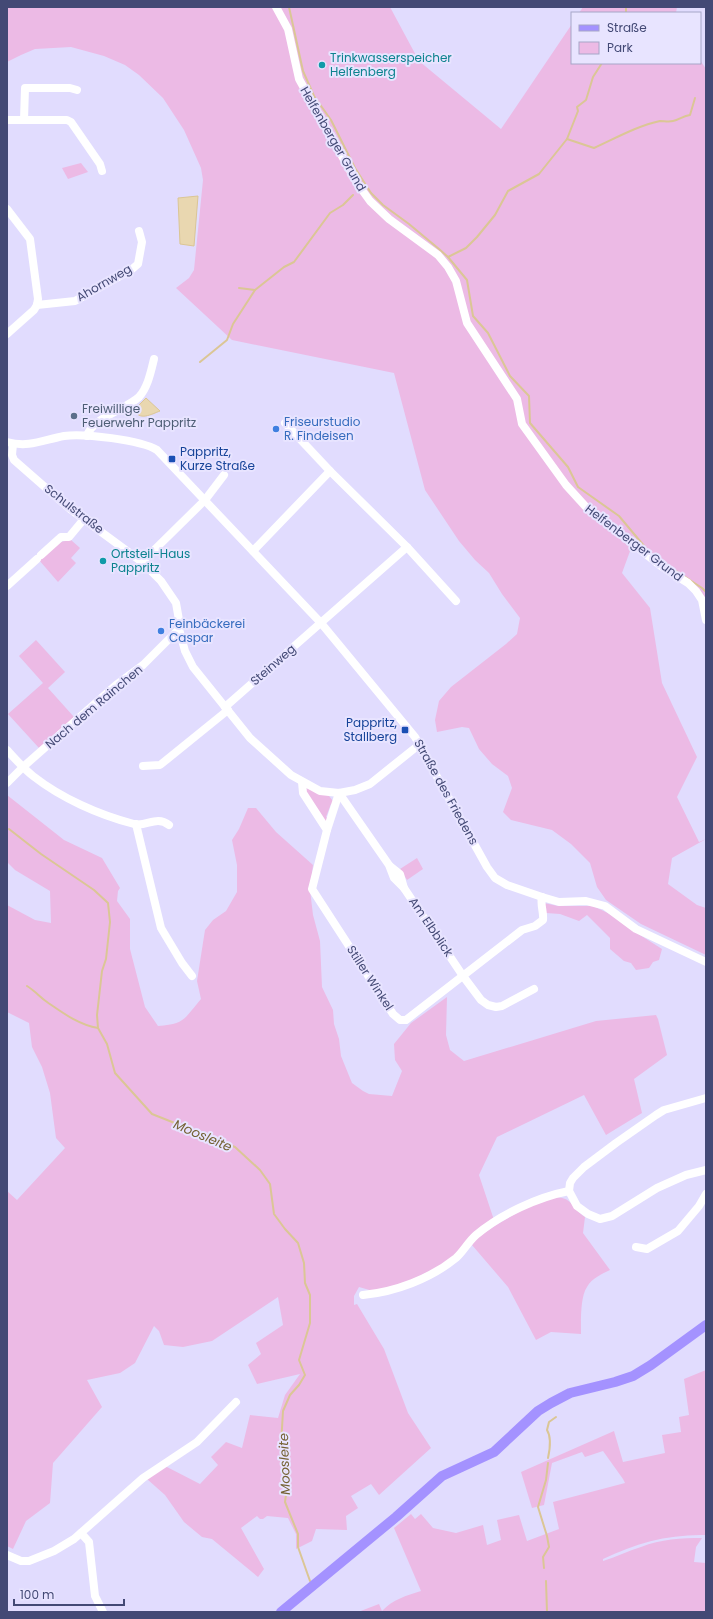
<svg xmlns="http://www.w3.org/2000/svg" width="713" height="1619" viewBox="0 0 713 1619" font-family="Poppins,sans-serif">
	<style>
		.green { fill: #ecbae5 }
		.water { fill: #e9d7b0; stroke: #dbc695 }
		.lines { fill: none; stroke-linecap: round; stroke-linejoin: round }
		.stream { stroke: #dbc695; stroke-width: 2 }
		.minor { stroke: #fff; stroke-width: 8 }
		.major { stroke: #a492ff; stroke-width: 10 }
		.culture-dot { fill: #0f9aa8; stroke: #e8e4ff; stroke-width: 1.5 }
		.service-dot { fill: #5c6f8a; stroke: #e8e4ff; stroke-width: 1.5 }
		.shop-dot { fill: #3f7fe0; stroke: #e8e4ff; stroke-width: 1.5 }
		.transit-dot { fill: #1a4fb4; stroke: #e8e4ff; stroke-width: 1.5 }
		.labels { text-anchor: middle; stroke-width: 4; stroke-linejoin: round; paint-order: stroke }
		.culture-label { font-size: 12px; fill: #0d838f; stroke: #e8e4ff; text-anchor: start }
		.street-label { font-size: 12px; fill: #434975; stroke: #e8e4ff }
		.service-label { font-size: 12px; fill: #4e5e75; stroke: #e8e4ff; text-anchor: start }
		.shop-label { font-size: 12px; fill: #366cbe; stroke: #e8e4ff; text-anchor: start }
		.transit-label { font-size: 12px; fill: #164399; stroke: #e8e4ff; text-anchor: start }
		.water-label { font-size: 13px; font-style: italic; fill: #756234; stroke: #e8e4ff }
	</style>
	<rect width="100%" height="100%" fill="#e1dcfe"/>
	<g class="green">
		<polygon points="7,7 390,7 419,61 501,129 572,24 572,63 700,63 700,60 706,69 706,620 696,591 633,543 622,573 650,608 662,683 697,757 677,797 699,842 706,839 672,858 668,884 697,905 706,908 706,955 641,924 606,900 597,887 590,863 571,844 552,830 511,820 503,812 512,788 508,776 492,764 479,749 469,728 462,727 437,732 435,720 439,701 451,687 506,644 517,634 520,618 502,594 489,573 475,560 459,541 425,490 394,373 232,340 176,288 189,278 194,270 203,180 201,168 184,130 163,98 139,75 125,65 104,56 71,47 35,49 21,55 7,62"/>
		<polygon points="583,7 677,7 676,13 579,13"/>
		<polygon points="81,163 88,172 68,179 62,168"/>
		<polygon points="71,540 80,548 71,558 76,563 58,582 39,560 60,542"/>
		<polygon points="36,640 65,672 48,688 74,717 39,748 8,714 43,683 19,656"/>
		<polygon points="306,788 329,796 333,801 333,804 331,804 326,817 328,818 327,822 324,822 305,790"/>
		<path d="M7 795 64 840 102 858 120 888 118 891 117 901 130 919V949L145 1007 158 1026C185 1024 184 1019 201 999L197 981 205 930 213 920 226 911 237 892V865L232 840 239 829 248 808H256L276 832 313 865 310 890 313 915 320 941 322 987 333 1010 334 1024 339 1039 341 1056 352 1083 363 1091 369 1094 392 1096 402 1071 395 1060 394 1044 411 1023 447 997 446 1035 450 1050 464 1061 596 1021 656 1015 658 1019 667 1055 634 1079 642 1113 606 1135 584 1095 497 1137 479 1175 494 1220 457 1254 444 1264 405 1283 373 1291 359 1287 354 1296V1305L357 1304 384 1349 408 1413 431 1448 379 1495 371 1484 351 1496 358 1508 346 1516 347 1530 316 1529 312 1541 296 1549V1534L288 1518 267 1516 263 1519H260L257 1516 241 1528 264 1569 258 1577 212 1539 202 1537 184 1522 165 1495 147 1479 165 1466 200 1484 218 1465 211 1457 226 1442 242 1448 250 1415 278 1418 285 1395 300 1374 257 1384 248 1365 261 1354 256 1343 283 1325 278 1297 212 1341 183 1347 164 1345 159 1331 154 1326 135 1363 120 1373 87 1380 102 1407 53 1463 50 1503 26 1521 13 1549 7 1546V1191L17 1200 65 1148 56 1138 50 1093 42 1067 32 1047 29 1023 7 1012V905L35 920 51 923 50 891 15 870 7 862Z"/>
		<polygon points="417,858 423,869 407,880 400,869"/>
		<polygon points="544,903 558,906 593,906 612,915 629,928 662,949 659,960 653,962 649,968 636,970 631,963 624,961 610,949 610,938 587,915 579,921 560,914 546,913"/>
		<path d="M553 1197C573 1197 571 1207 585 1217L583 1233 610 1270C602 1274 592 1278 587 1287 580 1297 581 1322 581 1334L551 1332 536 1340 508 1287 472 1245 477 1238 496 1225 536 1202Z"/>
		<path d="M706 1370V1535C669 1534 636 1543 603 1559V1561C616 1557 628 1551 641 1547 661 1539 681 1538 702 1538L696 1547 694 1562 706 1563V1612H358L379 1604 382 1611C393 1599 406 1596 421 1591L394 1528 411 1514 415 1519 421 1514 433 1528 456 1533 483 1525 487 1545 501 1540 497 1520 519 1515 527 1541 559 1529 553 1502 625 1483 623 1479 603 1451 585 1457 582 1452 552 1463 544 1505 532 1508 521 1472 614 1431 623 1462 665 1453 662 1435 681 1432 679 1417 689 1415 684 1379Z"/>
	</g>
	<g class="water">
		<polygon points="198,196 194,246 180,244 178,198"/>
		<path d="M146 398 160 411C152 414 138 422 135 409Z"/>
	</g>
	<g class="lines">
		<g class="stream">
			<polyline points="289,7 303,71 314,96 331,120 355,168 371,193 383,205 409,224 439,249 448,257 467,280 473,316 488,333 510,376 529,396 530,423 568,467 578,487 619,516 650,553"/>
			<polyline points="626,13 626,7"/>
			<path d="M567 139 594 148C616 138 637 126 660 121 664 121 669 122 673 121 679 120 683 116 690 115L695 98"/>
			<polyline points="448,257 466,248 477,237 495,215 508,191 539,174 567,139 578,111 577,107 586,100 593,77 602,63"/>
			<polyline points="239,288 255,290"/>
			<polyline points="200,362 227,340 233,324 255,290 284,267 294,262 330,213 343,205 353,195"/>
			<polyline points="658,559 702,588 706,592"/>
			<polyline points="9,829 41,854 94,890 108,903 110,922 106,959 102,971 97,1015 98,1028 107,1044 115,1073 152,1114 235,1147 260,1170 270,1184 274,1214 285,1229 298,1243 304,1263 305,1283 310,1295 310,1323 299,1360 305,1375 299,1385 290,1395 283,1411 281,1445 287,1487 285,1502 298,1534 298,1547 310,1581"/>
			<path d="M27 986C35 991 40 997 47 1002 63 1013 79 1025 98 1028"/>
			<path d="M548 1458C550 1449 552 1438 547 1430L549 1422 556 1417"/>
			<polyline points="544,1568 543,1557 549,1547 547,1536 538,1507 546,1480 548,1463"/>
			<polyline points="546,1581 547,1612"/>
		</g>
		<g class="minor">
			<polyline points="276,7 288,29 299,79 357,183 370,201 389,219 438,255 448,267 456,281 467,323 517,399 522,424 566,485 586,507 661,566 688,583 696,591 702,600 706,620"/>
			<polyline points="7,120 67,120 71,122 100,164 102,171"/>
			<polyline points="24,120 25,88 70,88 77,90"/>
			<polyline points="7,209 30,239 38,299 37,305 34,310 7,334"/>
			<polyline points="37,305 75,301 131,270 138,264 142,242 139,231"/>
			<polyline points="285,423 330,471"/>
			<path d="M87 436C91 419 126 409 139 397 148 387 151 371 154 359"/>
			<path d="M7 442C29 448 43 440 64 436 83 433 141 440 157 450L321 623 415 737 487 867 495 878 507 885 542 897 559 902 586 901 605 906 636 929 706 962"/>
			<polyline points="13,444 12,455 14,460 70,509 142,562 161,581 176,603 179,620 179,629 185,651 193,667 250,738 291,775 320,791 339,793 355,790 370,784 420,744"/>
			<polyline points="253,551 330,471 407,547 456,601"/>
			<polyline points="41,555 61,537 69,537 84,519"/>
			<polyline points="142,562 205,500 224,475"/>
			<polyline points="7,586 37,559"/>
			<polyline points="225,707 407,547"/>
			<path d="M7 750C15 759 23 768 33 776 61 798 99 815 134 824 147 827 156 815 169 825"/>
			<polyline points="143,766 160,765 228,710"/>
			<path d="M302 782 303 793 327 830 312 889 393 1014 400 1020H406L522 930 535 926 543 920C544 912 540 905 542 897"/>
			<polyline points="7,783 23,767 116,685 143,665 179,629"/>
			<polyline points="339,793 389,865 394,878 404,888 463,976 481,1000 488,1005 496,1007 502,1006 534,989"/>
			<polyline points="136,824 161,928 182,963 192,976"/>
			<polyline points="327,830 339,793"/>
			<polyline points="390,866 400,874 404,888"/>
			<polyline points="706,1098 664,1110 656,1115 616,1143 584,1167 573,1178 570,1183 569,1191 577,1206 588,1214 600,1219 612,1216 657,1188 686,1175 706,1170"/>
			<polyline points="636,1247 647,1249 678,1231 699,1206 706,1194"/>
			<path d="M363 1295C395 1292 430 1279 456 1258 463 1252 468 1242 476 1235 501 1214 538 1197 569 1191"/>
			<polyline points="81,1533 89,1542 95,1596 103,1612"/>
			<polyline points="7,1555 21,1561 29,1561 54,1551 74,1539 143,1478 197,1442 236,1402"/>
		</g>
		<polyline class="major" points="281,1612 396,1517 442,1476 494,1452 538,1411 551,1403 570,1393 615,1382 633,1376 651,1365 706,1325"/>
	</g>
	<g class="culture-dot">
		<circle cx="322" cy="65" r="4"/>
		<circle cx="103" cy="561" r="4"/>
	</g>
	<circle class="service-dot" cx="74" cy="416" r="4"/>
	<g class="shop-dot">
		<circle cx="276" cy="429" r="4"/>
		<circle cx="161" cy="631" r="4"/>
	</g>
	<g class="transit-dot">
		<rect x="168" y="455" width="8" height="8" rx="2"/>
		<rect x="401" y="726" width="8" height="8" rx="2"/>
	</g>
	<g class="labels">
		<g class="culture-label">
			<text x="330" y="62">Trinkwasserspeicher<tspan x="330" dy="14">Helfenberg</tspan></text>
			<text x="111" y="558">Ortsteil-Haus<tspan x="111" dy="14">Pappritz</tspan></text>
		</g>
		<g class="street-label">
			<text transform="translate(333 139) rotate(60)" y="4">Helfenberger Grund</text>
			<text transform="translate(104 283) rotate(-30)" y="4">Ahornweg</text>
			<text transform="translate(74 509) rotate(38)" y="4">Schulstraße</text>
			<text transform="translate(634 543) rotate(37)" y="4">Helfenberger Grund</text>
			<text transform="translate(273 665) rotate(-41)" y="4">Steinweg</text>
			<text transform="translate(94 707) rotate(-40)" y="4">Nach dem Rainchen</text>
			<text transform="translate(446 792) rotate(61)" y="4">Straße des Friedens</text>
			<text transform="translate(431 927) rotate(56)" y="4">Am Elbblick</text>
			<text transform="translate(370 978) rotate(57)" y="4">Stiller Winkel</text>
		</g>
		<g class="service-label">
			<text x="82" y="413">Freiwillige<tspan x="82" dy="14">Feuerwehr Pappritz</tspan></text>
		</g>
		<g class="shop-label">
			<text x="284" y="426">Friseurstudio<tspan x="284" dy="14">R. Findeisen</tspan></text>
			<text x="169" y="628">Feinbäckerei<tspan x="169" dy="14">Caspar</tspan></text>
		</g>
		<g class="transit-label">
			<text x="180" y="456">Pappritz,<tspan x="180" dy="14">Kurze Straße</tspan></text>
			<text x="397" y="727" text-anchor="end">Pappritz,<tspan x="397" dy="14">Stallberg</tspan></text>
		</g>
		<g class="water-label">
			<text transform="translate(203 1135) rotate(23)" y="5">Moosleite</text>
			<text transform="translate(284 1464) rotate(-92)" y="5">Moosleite</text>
		</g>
	</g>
	<rect width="713" height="1619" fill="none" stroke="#434975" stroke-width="16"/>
	<rect x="571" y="12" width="130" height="52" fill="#e8e4ff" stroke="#a6a6c8"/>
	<rect x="579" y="25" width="20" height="6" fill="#a492ff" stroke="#a6a6c8"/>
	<text x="607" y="32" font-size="12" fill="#434975">Straße</text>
	<rect x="579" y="42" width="20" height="12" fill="#ecbae5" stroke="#a6a6c8"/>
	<text x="607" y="52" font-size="12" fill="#434975">Park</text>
	<path d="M14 1599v6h110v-6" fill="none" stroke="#434975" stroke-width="2"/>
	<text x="20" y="1599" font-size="12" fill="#434975" stroke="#e8e4ff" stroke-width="3" paint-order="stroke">100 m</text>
</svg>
